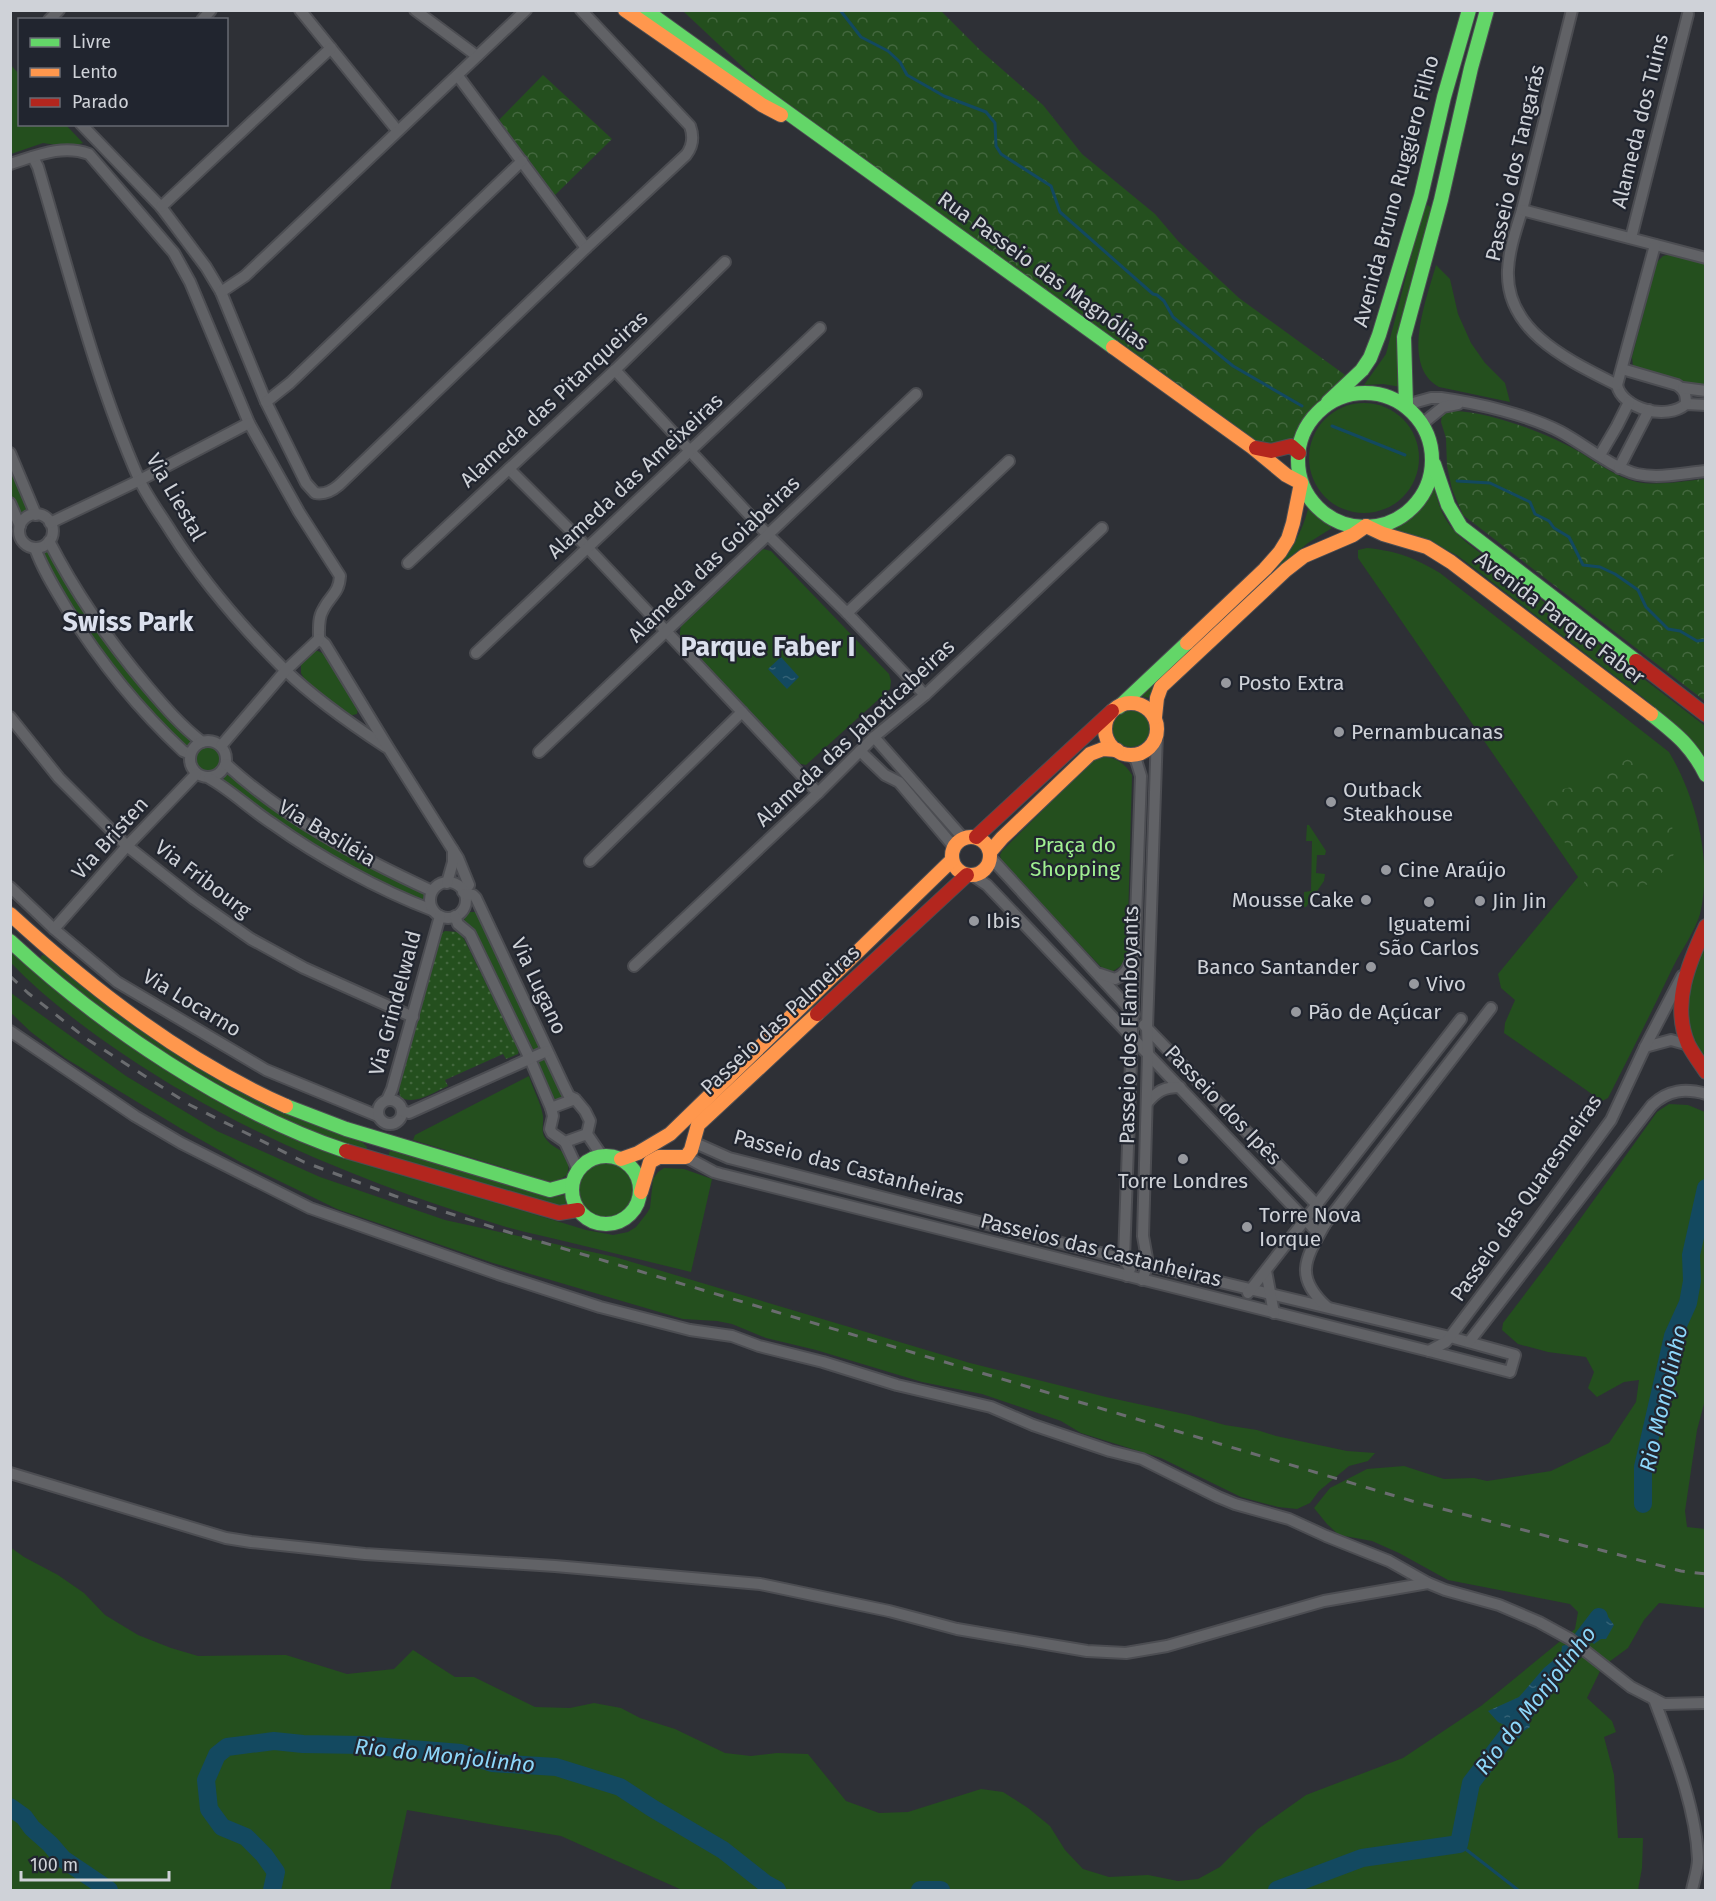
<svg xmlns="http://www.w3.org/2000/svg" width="1716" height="1901" viewBox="0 0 1716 1901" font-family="'Fira Sans',sans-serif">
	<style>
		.green { fill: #244f1e }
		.forest { fill: url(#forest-crowns) }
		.garden { fill: url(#garden-dots) }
		.water { fill: url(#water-ripples) }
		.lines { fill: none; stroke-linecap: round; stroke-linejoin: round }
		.stream { stroke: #134960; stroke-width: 3 }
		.river { stroke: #134960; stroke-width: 18 }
		.street-casing { stroke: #4c4d52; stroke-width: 14 }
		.fast-casing { stroke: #4c4d52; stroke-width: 16 }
		.slow-casing { stroke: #4c4d52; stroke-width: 16 }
		.jam-casing { stroke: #4c4d52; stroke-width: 16 }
		.street { stroke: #616266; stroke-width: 10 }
		.fast { stroke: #63d668; stroke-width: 14 }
		.slow { stroke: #ff974d; stroke-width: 14 }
		.jam { stroke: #b3261e; stroke-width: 14 }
		.rail { stroke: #6a6c6f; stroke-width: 3; stroke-dasharray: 10 10; stroke-linecap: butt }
		.poi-dot { fill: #97999f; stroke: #21252f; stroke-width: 2 }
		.labels { text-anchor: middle; stroke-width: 4.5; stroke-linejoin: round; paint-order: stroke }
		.street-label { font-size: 21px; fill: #cfd2d8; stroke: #21252f }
		.poi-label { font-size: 21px; fill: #cfd2d8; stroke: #21252f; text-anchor: start }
		.park-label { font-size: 21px; fill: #a0ef91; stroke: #21252f }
		.water-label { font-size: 22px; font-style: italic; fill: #8dd7fa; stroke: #21252f }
		.district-label { font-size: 27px; font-weight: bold; fill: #dbe0ed; stroke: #21252f }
	</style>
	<defs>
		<pattern id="forest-crowns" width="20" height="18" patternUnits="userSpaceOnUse" patternTransform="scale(1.5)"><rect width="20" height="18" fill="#244f1e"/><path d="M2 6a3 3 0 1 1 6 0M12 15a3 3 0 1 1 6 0" fill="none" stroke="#43673e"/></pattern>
		<pattern id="garden-dots" width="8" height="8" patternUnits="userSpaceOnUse" patternTransform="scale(1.5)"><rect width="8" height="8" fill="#244f1e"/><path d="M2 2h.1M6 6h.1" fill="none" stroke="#43673e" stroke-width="1.8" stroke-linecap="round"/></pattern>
		<pattern id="water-ripples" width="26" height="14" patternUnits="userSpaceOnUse" patternTransform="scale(1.5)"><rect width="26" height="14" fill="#134960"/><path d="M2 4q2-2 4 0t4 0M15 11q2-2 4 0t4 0" fill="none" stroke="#346276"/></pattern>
	</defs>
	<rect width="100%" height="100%" fill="#2e3036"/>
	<g class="green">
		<polygon points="10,64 19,74 20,124 66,125 83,143 70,147 43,143 11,154"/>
		<polygon points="1427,205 1431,207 1397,348 1401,387 1383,384 1364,385 1386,354 1424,207"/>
		<polygon points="1672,254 1705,263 1705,387 1635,370 1633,366 1632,357 1657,262 1663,256"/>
		<path d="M1436 265 1450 279 1458 314 1471 343 1485 363 1505 383 1510 402 1439 387C1400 365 1427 298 1436 265Z"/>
		<circle cx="1364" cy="458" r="55"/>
		<polygon points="11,467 28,509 21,518 18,516 11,495"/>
		<path d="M1434 488C1442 515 1444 522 1466 542L1705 726V762L1677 727 1645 699 1458 556 1428 540 1393 529 1392 527C1410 518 1427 507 1434 488Z"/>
		<path d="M1308 509 1332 528 1308 543 1292 556 1157 683 1149 698 1136 695 1282 560C1295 543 1303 529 1308 509Z"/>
		<path d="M1367 548C1397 551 1415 558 1440 573L1669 752C1696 797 1713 862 1700 914 1695 931 1681 951 1673 967 1652 1011 1630 1055 1608 1098L1602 1101 1504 1033 1505 1023 1515 1000 1501 988 1498 974 1578 877 1358 558V550Z"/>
		<path d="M763 549 771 551 889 674 891 681 890 689 806 765 797 763 681 640C679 633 680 628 683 621Z"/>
		<polygon points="48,550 191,739 192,742 190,747 186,747 144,709 95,647 60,590 43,555"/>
		<polygon points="314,651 318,651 326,655 358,708 357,714 349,716 305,680 301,673 301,663 309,653"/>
		<circle cx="1131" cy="728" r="19"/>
		<circle cx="207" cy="761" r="14"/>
		<path d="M1100 757C1114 756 1124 762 1132 775L1127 957 1125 963 1112 972 1101 967 1002 863 1000 855 1002 851 1093 760Z"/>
		<polygon points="225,773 261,799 425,892 423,901 389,888 304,841 225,783 223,776"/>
		<polygon points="1307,825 1309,825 1326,851 1325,855 1317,855 1316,873 1325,874 1324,881 1306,907 1304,907 1304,892 1311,891 1312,841 1306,841"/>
		<polygon points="468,912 476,912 478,915 541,1049 537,1051 533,1049 531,1045 505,997 476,932 465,924 464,917"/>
		<polygon points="1705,926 1705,1072 1681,999"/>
		<path d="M10 948 203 1089 438 1185 586 1230 613 1235 628 1232 636 1227 647 1213 650 1208 653 1179 658 1172 664 1168 684 1169 712 1179 691 1272C650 1262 609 1252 568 1242 548 1237 527 1233 506 1227 371 1185 241 1134 123 1054 83 1027 45 998 11 963Z"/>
		<polygon points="42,955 46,956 305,1120 362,1142 367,1147 366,1152 314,1133 262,1110 169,1056 96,1007 39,960"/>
		<polygon points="11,993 126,1076 217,1131 320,1177 445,1220 615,1257 970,1363 1106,1397 1189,1415 1225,1425 1257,1430 1276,1436 1347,1451 1375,1453 1368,1461 1349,1466 1319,1491 1310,1503 1297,1509 1278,1507 1241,1497 1161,1458 1081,1433 1061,1421 982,1394 922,1382 816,1350 766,1338 732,1324 717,1321 683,1319 493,1263 337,1209 242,1163 180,1128 65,1058 31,1032 11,1013"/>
		<polygon points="545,1056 564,1095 564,1098 556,1102 537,1062 537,1058"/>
		<path d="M529 1076C533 1089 541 1103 543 1116 544 1124 540 1132 546 1139 556 1153 574 1148 567 1175L554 1183 413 1140 415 1135Z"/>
		<polygon points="1669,1104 1688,1105 1705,1112 1705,1400 1697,1430 1685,1511 1687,1527 1705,1529 1705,1608 1659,1603 1644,1620 1628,1648 1602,1667 1587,1698 1612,1721 1616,1732 1604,1737 1614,1775 1618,1838 1643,1838 1642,1868 1638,1890 682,1890 561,1836 407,1810 390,1890 11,1890 10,1547 24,1557 58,1575 84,1593 105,1615 138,1635 171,1648 198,1656 286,1655 347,1674 394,1669 413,1650 455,1677 474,1677 535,1707 570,1708 594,1703 621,1708 640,1718 675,1729 725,1753 751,1756 777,1753 808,1754 846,1801 879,1813 908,1812 981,1789 1003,1792 1028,1808 1050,1826 1065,1850 1083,1869 1109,1877 1148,1875 1178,1881 1198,1879 1220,1867 1258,1829 1306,1795 1403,1758 1481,1706 1575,1629 1578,1612 1570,1604 1448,1580 1399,1553 1372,1541 1339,1535 1327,1524 1314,1508 1330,1488 1367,1469 1404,1466 1444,1479 1474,1478 1487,1481 1551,1471 1609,1443 1636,1402 1639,1380 1624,1382 1597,1397 1588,1388 1594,1372 1586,1357 1548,1352 1518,1344 1502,1330 1503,1323 1550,1261 1657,1112"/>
		<polygon points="391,1148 551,1197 564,1195 566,1197 568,1205 566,1208 548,1206 388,1156"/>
		<circle cx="607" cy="1190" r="30"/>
	</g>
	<g class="forest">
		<path d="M683 11H941L980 50 1043 105 1082 154 1155 214 1178 241 1239 298 1352 380C1326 403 1307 418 1299 453L1265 451 810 130Z"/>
		<polygon points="543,75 612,139 552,198 497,122"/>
		<path d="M1454 411C1490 412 1544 432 1576 450 1595 461 1615 477 1637 482 1658 486 1684 481 1705 479V701L1463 515 1452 489 1447 466 1446 438 1441 422 1442 415 1445 413Z"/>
		<polygon points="1628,759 1649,763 1657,769 1663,785 1663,806 1672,823 1674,854 1667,867 1654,881 1630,893 1594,893 1584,884 1585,868 1565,843 1556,823 1547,812 1543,800 1548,793 1579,785 1597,777 1607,768"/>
	</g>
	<path class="garden" d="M445 931 458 932 464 939 519 1050 518 1054 506 1059 503 1054 445 1080 448 1086C434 1092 414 1106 400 1097L399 1087 438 936Z"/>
	<g class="water">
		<polygon points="781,657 799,677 787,689 768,669"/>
		<path d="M1597 1613 1606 1614 1614 1625 1606 1639H1601L1594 1644 1587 1638C1593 1630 1592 1622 1597 1613Z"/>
		<polygon points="1572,1643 1580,1649 1575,1659 1570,1662 1569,1666 1561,1671 1533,1705 1531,1712 1533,1715 1529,1720 1530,1727 1522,1732 1519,1739 1508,1727 1498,1722 1488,1711 1519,1697 1544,1668 1561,1654 1562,1646"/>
	</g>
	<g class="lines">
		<g class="stream">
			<polyline points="840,10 861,37 888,51 900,62 907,75 944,96 986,112 995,123 996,146 1001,154 1051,186 1060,212 1153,294 1157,295 1164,301 1173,317 1233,366 1302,406"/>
			<polyline points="1332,426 1405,455"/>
			<polyline points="1457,481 1490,483 1530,502 1535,514 1549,521 1554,528 1569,537 1583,565 1600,567 1615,574 1638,590 1646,607 1668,629 1680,631 1697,641 1706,640"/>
			<polyline points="1459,1844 1518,1890"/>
		</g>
		<g class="river">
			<polyline points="1643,1504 1643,1467 1673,1336 1688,1303 1692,1281 1691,1255 1706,1188"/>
			<polyline points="1567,1659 1599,1617"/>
			<polyline points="10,1807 24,1817 32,1828 50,1844 63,1859 109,1890"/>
			<polyline points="272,1890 276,1872 264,1855 246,1837 222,1827 209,1809 206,1780 217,1755 227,1747 274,1741 303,1744 362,1745 461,1753 492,1763 556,1767 620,1787 652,1808 723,1850 766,1884 777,1890"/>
			<polyline points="920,1890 941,1890"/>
			<polyline points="1277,1890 1362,1858 1459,1844 1471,1783 1526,1711"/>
		</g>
		<defs>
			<g id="street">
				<polyline points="300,10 397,130"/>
				<polyline points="415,10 477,56"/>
				<path d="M1572 10 1522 210C1516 230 1509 249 1508 270 1505 332 1570 361 1617 385 1622 409 1667 421 1686 404L1706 405"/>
				<polyline points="49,20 59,10"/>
				<polyline points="202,20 211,10"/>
				<polyline points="458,76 586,248"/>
				<path d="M81 124 161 207 206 267 221 292 266 402 306 483 315 493C324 495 332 491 339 485L586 248 686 155C693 146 694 137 690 126L581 10"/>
				<path d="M33 157 38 167C69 271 95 379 139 479 147 497 161 515 172 533 204 583 243 628 285 670 315 699 351 724 386 747"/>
				<path d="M10 164C36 156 62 144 89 154L174 253 190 282 249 423 299 512 340 576C339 594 330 595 323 610 318 618 319 629 319 639L325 644 389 749 458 858 469 885 463 892"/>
				<polyline points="161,207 331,48"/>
				<polyline points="1522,210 1706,258"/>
				<polyline points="1631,238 1688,14"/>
				<path d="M221 292 245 276C338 187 432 99 526 10"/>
				<path d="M1622 369 1677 385C1685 390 1686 395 1686 404"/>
				<polyline points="615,370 767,534 847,613 925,695"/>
				<polyline points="1617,385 1655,245"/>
				<polyline points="1683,388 1706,391"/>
				<polyline points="266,402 290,383 522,161"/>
				<path d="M1406 405 1431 398H1441C1477 403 1529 415 1561 432 1585 445 1611 467 1637 474 1659 479 1684 473 1706 471"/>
				<polyline points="1422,424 1443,407 1458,404"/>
				<polyline points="10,453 36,515"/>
				<polyline points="1600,455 1617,426 1629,402"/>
				<polyline points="1619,468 1649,410"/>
				<polyline points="509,469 587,547 818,793"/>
				<polyline points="10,503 20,526"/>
				<circle cx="36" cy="531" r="17"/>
				<polyline points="50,523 140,480 249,423"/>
				<path d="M49 541C76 594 110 642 147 686 164 706 181 726 202 742"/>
				<path d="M35 548C43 570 55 589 67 609 99 660 138 709 183 751L190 754"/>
				<polyline points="408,563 615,370 725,262"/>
				<polyline points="847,613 1009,461"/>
				<polyline points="476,653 820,328"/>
				<polyline points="10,717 59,778 127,846 194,899 251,939 304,968 413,1017"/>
				<polyline points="874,737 963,838"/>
				<circle cx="208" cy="759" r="18"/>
				<polyline points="221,746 286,670 319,639"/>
				<polyline points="860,751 885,775 899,782 954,847"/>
				<polyline points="539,752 916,394"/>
				<path d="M226 764C286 819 359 857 432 891"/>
				<path d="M209 778C232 791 251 810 273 824 319 857 379 890 432 910"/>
				<polyline points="991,858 1134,1014"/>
				<polyline points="590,861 742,712"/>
				<polyline points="972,875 987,885 1319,1234"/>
				<circle cx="448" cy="900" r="18"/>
				<polyline points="447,883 453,862 453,850"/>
				<polyline points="10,887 54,929 117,982 266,1070 378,1116"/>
				<polyline points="465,894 473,895 476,898 564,1086 569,1096 575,1099"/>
				<polyline points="455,916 458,924 470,934 530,1059 551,1108"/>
				<polyline points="54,929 127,846 196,774"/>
				<polyline points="634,966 818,793 874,737 925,695 1102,528"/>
				<path d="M1100 974 1115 979C1125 975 1128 969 1132 958"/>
				<polyline points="1144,1025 1317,1205 1325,1224"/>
				<polyline points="10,1031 135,1116 181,1143 310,1208 498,1274 600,1307 690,1330 732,1336 759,1346 823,1362 897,1385 991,1407 1033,1425 1110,1451 1142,1459 1218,1497 1235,1504 1289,1519 1326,1536 1389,1561 1428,1583"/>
				<polyline points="1645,1047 1671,1040 1689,1045"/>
				<circle cx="390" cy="1112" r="12"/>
				<polyline points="387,1100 392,1089 409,1028 440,916"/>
				<path d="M1147 1103C1157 1091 1164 1087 1180 1087"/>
				<polyline points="402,1111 409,1113 547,1051"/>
				<polyline points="587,1134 565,1142 552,1133 550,1129 553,1116 551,1108 575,1099 585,1111 590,1121 587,1134 602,1156"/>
				<polyline points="565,1142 578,1170"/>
				<polyline points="686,1157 714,1172 721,1174 1429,1351 1510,1372 1515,1355 1450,1337 1124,1259 729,1158 693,1142"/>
				<polyline points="1266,1271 1274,1313"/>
				<polyline points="1127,1276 1130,1269 1124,1259 1141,776 1136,760 1129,754"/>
				<polyline points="1142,1280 1148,1264 1143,1236 1148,1054 1147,1028 1157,733"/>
				<polyline points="1248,1293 1461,1019"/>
				<path d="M1327 1307C1293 1276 1306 1258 1325 1224L1491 1008"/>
				<path d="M1469 1342 1652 1105C1668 1090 1685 1088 1706 1094"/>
				<polyline points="1429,1351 1446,1342 1450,1337 1529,1232 1611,1120 1645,1047 1682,976"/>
				<polyline points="10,1473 226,1538 251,1542 365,1554 555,1566 760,1584 889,1611 957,1629 1087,1651 1126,1653 1167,1646 1324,1601 1428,1583 1445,1590 1499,1605 1539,1622 1570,1639 1631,1687 1664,1704 1706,1703"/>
				<path d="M1654 1699C1672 1748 1696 1806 1698 1859 1698 1869 1694 1880 1692 1890"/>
			</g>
			<g id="fast">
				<polyline points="645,10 1113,347"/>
				<circle cx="1365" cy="460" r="67"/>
				<polyline points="1328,402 1362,370 1370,358 1379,335 1421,196 1444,97 1469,10"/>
				<polyline points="1406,405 1404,337 1441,200 1471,68 1487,10"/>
				<polyline points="1434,464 1448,505 1461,527 1636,661"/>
				<polyline points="1119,707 1187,643"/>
				<path d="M1651 714C1676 734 1691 745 1706 775"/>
				<path d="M10 941C100 1025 229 1112 346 1151"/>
				<polyline points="286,1106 346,1129 550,1190 572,1184"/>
				<circle cx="606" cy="1190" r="34"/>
			</g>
			<g id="slow">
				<polyline points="625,10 762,105 781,115"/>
				<polyline points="1113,347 1252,447 1286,475 1301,483 1293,523 1288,539 1280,552 1265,569 1187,643"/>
				<polyline points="1366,526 1383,534 1427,547 1451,562 1651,714"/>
				<circle cx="1131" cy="729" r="26"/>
				<polyline points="1155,717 1157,698 1161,687 1286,570 1304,556 1353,535 1366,526"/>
				<circle cx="971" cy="856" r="19"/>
				<polyline points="990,852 1002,838 1090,754 1103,749 1117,750"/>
				<path d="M10 914C93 990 183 1060 286 1106"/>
				<polyline points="621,1159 638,1153 670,1134 952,860"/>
				<polyline points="641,1192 650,1162 659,1157 686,1157 691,1150 698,1125 817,1014"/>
			</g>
			<g id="jam">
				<polyline points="1256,448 1271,451 1291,446 1299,453"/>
				<polyline points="1636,661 1706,715"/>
				<polyline points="976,837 1112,711"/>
				<path d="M1706 926C1689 962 1671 1004 1688 1044 1693 1054 1700 1063 1706 1072"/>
				<polyline points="817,1014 967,875"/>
				<polyline points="346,1151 559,1213 578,1210"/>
			</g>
		</defs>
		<use href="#street" class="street-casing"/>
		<use href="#fast" class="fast-casing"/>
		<use href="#slow" class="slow-casing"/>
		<use href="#jam" class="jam-casing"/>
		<use href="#street" class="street"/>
		<use href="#fast" class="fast"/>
		<use href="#slow" class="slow"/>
		<use href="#jam" class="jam"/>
		<polyline class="rail" points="10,976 28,993 87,1039 190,1105 304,1162 395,1196 511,1233 1412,1501 1681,1571 1706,1574"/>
	</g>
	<g class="poi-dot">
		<circle cx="1226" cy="683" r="6"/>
		<circle cx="1339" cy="732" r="6"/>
		<circle cx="1331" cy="802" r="6"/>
		<circle cx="1386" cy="870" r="6"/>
		<circle cx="1366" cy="900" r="6"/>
		<circle cx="1480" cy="901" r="6"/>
		<circle cx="1429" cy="902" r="6"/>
		<circle cx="974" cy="921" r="6"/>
		<circle cx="1371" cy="967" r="6"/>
		<circle cx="1414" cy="984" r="6"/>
		<circle cx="1296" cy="1012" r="6"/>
		<circle cx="1183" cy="1159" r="6"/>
		<circle cx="1247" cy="1227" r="6"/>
	</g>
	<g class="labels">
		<g class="street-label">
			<text transform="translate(1640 121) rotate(-76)" y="7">Alameda dos Tuins</text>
			<text transform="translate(1515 163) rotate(-77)" y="7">Passeio dos Tangarás</text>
			<text transform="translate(1396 191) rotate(-75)" y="7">Avenida Bruno Ruggiero Filho</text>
			<text transform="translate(1043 271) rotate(36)" y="7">Rua Passeio das Magnólias</text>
			<text transform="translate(554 399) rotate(-43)" y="7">Alameda das Pitanqueiras</text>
			<text transform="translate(635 476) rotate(-43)" y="7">Alameda das Ameixeiras</text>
			<text transform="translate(176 497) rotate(60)" y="7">Via Liestal</text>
			<text transform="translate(714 559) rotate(-44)" y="7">Alameda das Goiabeiras</text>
			<text transform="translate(1560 618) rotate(37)" y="7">Avenida Parque Faber</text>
			<text transform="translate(855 733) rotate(-43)" y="7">Alameda das Jaboticabeiras</text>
			<text transform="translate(327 833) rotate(31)" y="7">Via Basiléia</text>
			<text transform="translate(110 838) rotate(-48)" y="7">Via Bristen</text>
			<text transform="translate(203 879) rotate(37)" y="7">Via Fribourg</text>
			<text transform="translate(539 986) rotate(65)" y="7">Via Lugano</text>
			<text transform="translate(192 1003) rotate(31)" y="7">Via Locarno</text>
			<text transform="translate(395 1003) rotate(-75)" y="7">Via Grindelwald</text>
			<text transform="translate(780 1020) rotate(-43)" y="7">Passeio das Palmeiras</text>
			<text transform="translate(1129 1025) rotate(-89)" y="7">Passeio dos Flamboyants</text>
			<text transform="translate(1223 1105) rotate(46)" y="7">Passeio dos Ipês</text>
			<text transform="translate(849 1167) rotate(15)" y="7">Passeio das Castanheiras</text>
			<text transform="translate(1526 1198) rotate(-55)" y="7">Passeio das Quaresmeiras</text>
			<text transform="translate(1101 1250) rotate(14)" y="7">Passeios das Castanheiras</text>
		</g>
		<g class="poi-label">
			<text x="1238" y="690">Posto Extra</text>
			<text x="1351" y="739">Pernambucanas</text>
			<text x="1343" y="797">Outback<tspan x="1343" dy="24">Steakhouse</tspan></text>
			<text x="1398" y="877">Cine Araújo</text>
			<text x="1354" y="907" text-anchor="end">Mousse Cake</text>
			<text x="1492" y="908">Jin Jin</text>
			<text x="986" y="928">Ibis</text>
			<text x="1429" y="931" text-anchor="middle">Iguatemi<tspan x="1429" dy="24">São Carlos</tspan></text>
			<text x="1359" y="974" text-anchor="end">Banco Santander</text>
			<text x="1426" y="991">Vivo</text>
			<text x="1308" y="1019">Pão de Açúcar</text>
			<text x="1183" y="1188" text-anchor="middle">Torre Londres</text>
			<text x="1259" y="1222">Torre Nova<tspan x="1259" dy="24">Iorque</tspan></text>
		</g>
		<g class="park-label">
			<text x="1075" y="852">Praça do<tspan x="1075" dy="24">Shopping</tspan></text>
		</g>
		<g class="water-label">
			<text transform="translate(1663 1398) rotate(-77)" y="8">Rio Monjolinho</text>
			<text transform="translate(1535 1700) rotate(-52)" y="8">Rio do Monjolinho</text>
			<text transform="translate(445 1755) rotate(6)" y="8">Rio do Monjolinho</text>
		</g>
		<g class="district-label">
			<text x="128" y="631">Swiss Park</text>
			<text x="768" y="656">Parque Faber I</text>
		</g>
	</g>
	<rect width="1716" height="1901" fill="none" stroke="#cfd2d8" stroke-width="24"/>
	<rect x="18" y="18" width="210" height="108" fill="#21252f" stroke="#676a73" stroke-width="1.5"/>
	<rect x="30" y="38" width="30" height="9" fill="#63d668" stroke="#676a73" stroke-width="1.5"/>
	<text x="72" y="48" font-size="18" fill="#cfd2d8">Livre</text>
	<rect x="30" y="68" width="30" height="9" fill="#ff974d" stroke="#676a73" stroke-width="1.5"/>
	<text x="72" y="78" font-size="18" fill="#cfd2d8">Lento</text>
	<rect x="30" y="98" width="30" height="9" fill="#b3261e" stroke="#676a73" stroke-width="1.5"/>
	<text x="72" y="108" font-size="18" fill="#cfd2d8">Parado</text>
	<path d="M21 1871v9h148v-9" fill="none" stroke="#cfd2d8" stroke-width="3"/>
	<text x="30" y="1871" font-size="18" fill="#cfd2d8" stroke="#21252f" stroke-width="4.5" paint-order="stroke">100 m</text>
</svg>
